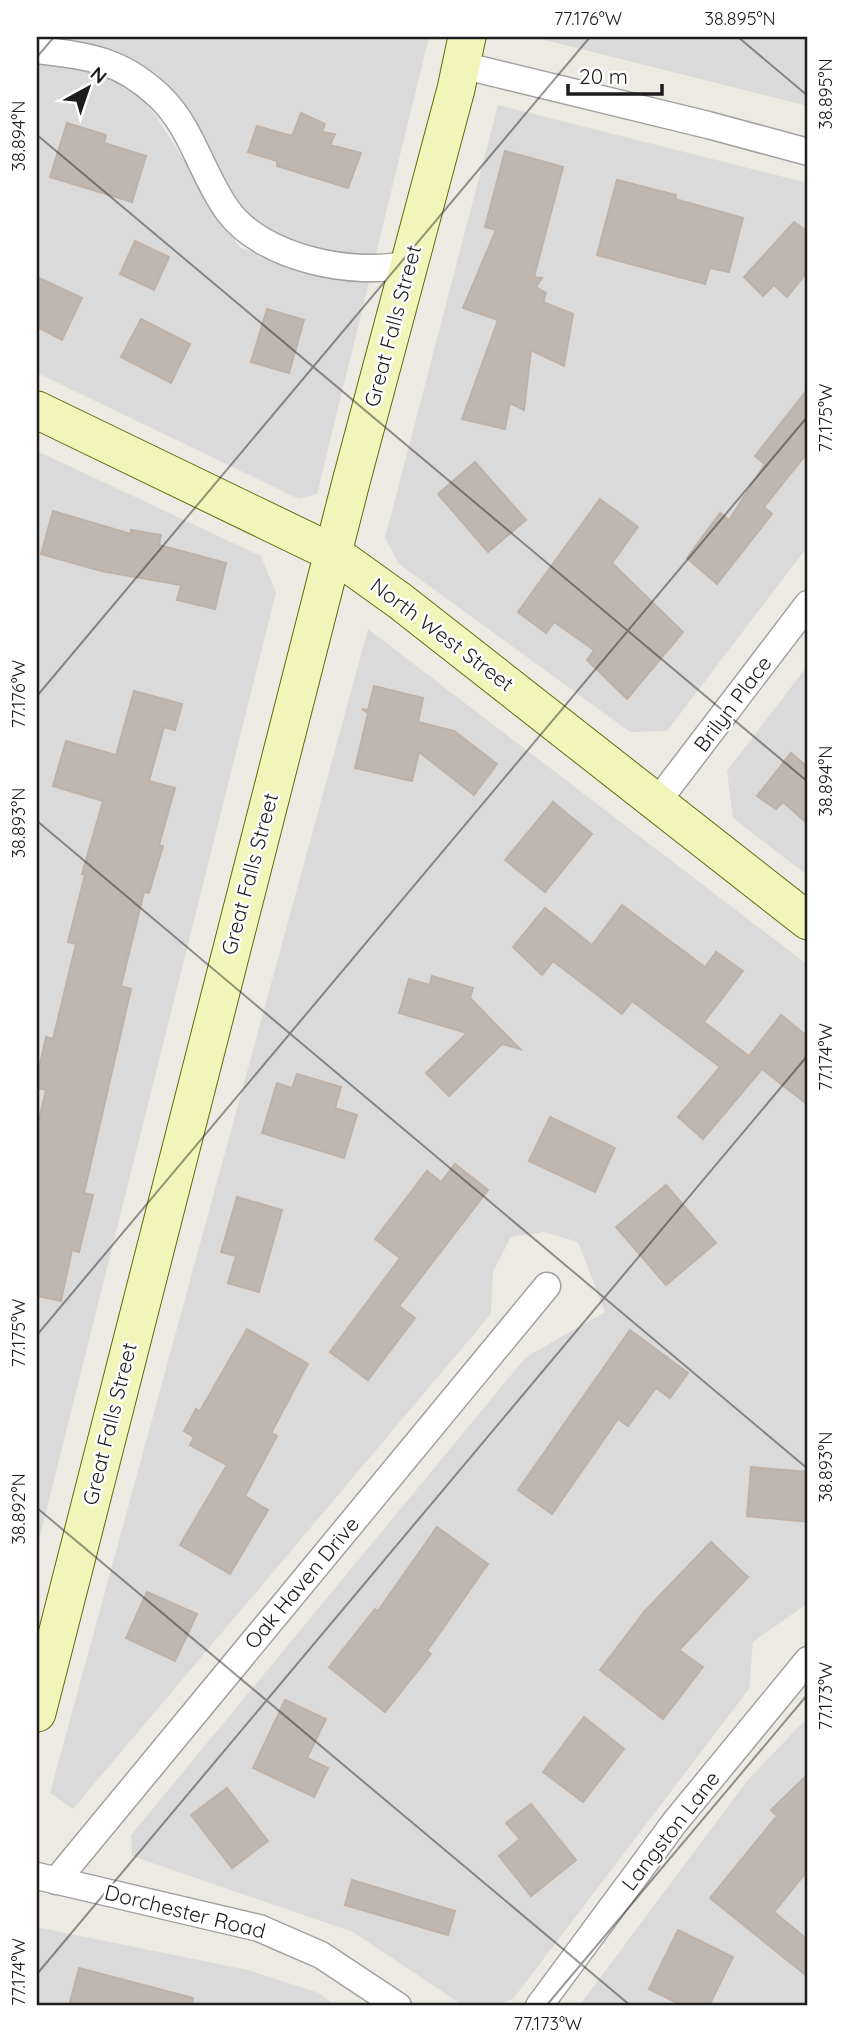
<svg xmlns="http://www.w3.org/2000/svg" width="845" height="2043" viewBox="0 0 845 2043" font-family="Quicksand,sans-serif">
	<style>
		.residential { fill: #dbdada }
		.building { fill: #beb6b0; stroke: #beb1a7; stroke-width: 2 }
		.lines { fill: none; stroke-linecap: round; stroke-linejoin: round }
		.street-casing { stroke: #a1a1a1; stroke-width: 29 }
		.secondary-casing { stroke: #5f6c0c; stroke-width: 39 }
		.street { stroke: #fff; stroke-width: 26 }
		.secondary { stroke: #f1f5ba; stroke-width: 37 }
		.ticks { fill: none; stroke: #1d1d1d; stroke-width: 2; stroke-opacity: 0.45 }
		.labels { text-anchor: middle; stroke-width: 5; stroke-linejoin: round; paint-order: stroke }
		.street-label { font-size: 21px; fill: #1d1d1d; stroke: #fff }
		.neatline { fill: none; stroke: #1d1d1d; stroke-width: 2.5 }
		.ticks-label { font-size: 18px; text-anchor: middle; fill: #1d1d1d }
	</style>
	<rect width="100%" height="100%" fill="#edeae3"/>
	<g class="residential">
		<polygon points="46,37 429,37 371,274 250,240 132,59"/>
		<polygon points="533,37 808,37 808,106"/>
		<polygon points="37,47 125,68 240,248 369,282 317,494 299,499 37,373"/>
		<polygon points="498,105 808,183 808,546 667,731 630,732 399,564 385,538"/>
		<polygon points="37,451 261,556 276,593 37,1548"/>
		<polygon points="368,629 808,965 808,1603 753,1642 749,1689 513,1999 494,2006 464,2006 353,1932 132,1856 131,1835 526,1357 605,1312 578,1242 544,1232 511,1237 493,1272 491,1314 73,1809 50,1793"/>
		<polygon points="808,665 808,876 733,818 727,771"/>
		<polygon points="808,1717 808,2006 579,2006 747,1781"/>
		<polygon points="41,1928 248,1970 319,1993 336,2006 37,2006 37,1929"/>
	</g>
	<g class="building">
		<polygon points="301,113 325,124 322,132 335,134 330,145 361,153 348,188 277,166 277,161 248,152 257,126 292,136"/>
		<polygon points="67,123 106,135 104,143 146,156 132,202 50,177"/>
		<polygon points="505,151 563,167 534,277 542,278 536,287 546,293 543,302 573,314 564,366 531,350 524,410 510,403 505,429 462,419 498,320 463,308 496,230 485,227"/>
		<polygon points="617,180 676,195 675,199 743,218 729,272 710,268 705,284 597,255"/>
		<polygon points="794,222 808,232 808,271 787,297 774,285 763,296 744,277"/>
		<polygon points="135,241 169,257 154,290 120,274"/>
		<polygon points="37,277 82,298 62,340 37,327"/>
		<polygon points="267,309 304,320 289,373 251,362"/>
		<polygon points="141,319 190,344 171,383 121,357"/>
		<polygon points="808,389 808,452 764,507 772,514 717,584 687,558 720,513 729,520 765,464 755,456"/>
		<polygon points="475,462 526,520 488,552 438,494"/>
		<polygon points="600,499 638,527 612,563 683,632 627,699 587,660 594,650 554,622 546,633 518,612"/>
		<polygon points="53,511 131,534 131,530 161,535 159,545 226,563 215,609 177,600 181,585 101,571 41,554"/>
		<polygon points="374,686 423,698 418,722 454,731 497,764 474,795 419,752 412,781 355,768 368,713 362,709 368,710"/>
		<polygon points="134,691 182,704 175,730 164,727 149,781 175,788 159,845 163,846 149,893 144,892 121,986 131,989 84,1193 93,1195 79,1252 72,1250 61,1301 37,1296 37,1128 46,1090 37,1088 37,1078 46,1037 53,1039 76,944 68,942 85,875 82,874 103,801 53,786 66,741 116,755"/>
		<polygon points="791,753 808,767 808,824 783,802 776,809 757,796"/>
		<polygon points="553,802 592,834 545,892 505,860"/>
		<polygon points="622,905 705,967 716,952 743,971 704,1022 749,1056 781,1015 808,1037 808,1105 762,1069 703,1139 678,1117 720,1067 632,1001 622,1014 553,961 542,975 513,947 545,908 592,945"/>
		<polygon points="432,976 473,988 470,998 520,1049 502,1044 449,1096 426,1073 467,1033 399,1013 409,979 430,985"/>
		<polygon points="297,1074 341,1087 335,1108 357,1115 344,1158 262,1133 277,1083 292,1088"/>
		<polygon points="550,1117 615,1148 595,1192 529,1161"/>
		<polygon points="455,1164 488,1190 399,1306 415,1318 368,1380 330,1352 400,1258 375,1239 427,1171 441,1182"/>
		<polygon points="666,1185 716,1243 666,1285 616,1227"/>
		<polygon points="237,1197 282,1210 259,1292 228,1283 236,1256 221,1252"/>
		<polygon points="247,1329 308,1364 271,1433 277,1436 245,1496 268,1510 230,1574 180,1545 227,1465 190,1445 194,1437 184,1431 196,1409 200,1411"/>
		<polygon points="630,1330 688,1373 670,1398 656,1388 628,1426 618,1419 552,1514 518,1490"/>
		<polygon points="751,1467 808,1472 808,1522 747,1516"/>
		<polygon points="437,1527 488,1564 427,1651 431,1654 385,1712 329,1667 375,1609 378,1611"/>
		<polygon points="711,1542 748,1577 679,1650 703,1667 663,1719 600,1670 644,1612"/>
		<polygon points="147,1592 197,1614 175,1661 126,1638"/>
		<polygon points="285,1700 326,1719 307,1758 328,1768 314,1797 253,1768"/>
		<polygon points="584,1717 624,1749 583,1802 543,1772"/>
		<polygon points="808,1774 808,1870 774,1912 808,1940 808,1977 710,1898 777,1816 771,1810"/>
		<polygon points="227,1788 268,1841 232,1868 191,1815"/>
		<polygon points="531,1804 576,1860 531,1896 499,1856 520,1839 506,1823"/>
		<polygon points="352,1880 455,1911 448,1935 345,1905"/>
		<polygon points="678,1930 733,1957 709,2006 683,2006 649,1989"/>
		<polygon points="79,1968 193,1998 192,2006 69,2006"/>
	</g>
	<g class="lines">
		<defs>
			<g id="street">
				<path d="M37 50C87 56 120 59 159 96 193 128 201 174 228 211 263 259 355 277 409 264"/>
				<polyline points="461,65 708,125 808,152"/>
				<polyline points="657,802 808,604"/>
				<polyline points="37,1876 259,1928 321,1955 398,2006"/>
				<polyline points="56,1881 547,1286"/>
				<polyline points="539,2006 675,1822 808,1660"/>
			</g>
			<g id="secondary">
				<polyline points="37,410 333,553 400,601 808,921"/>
				<polyline points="37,1713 351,482 456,89 467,37"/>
			</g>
		</defs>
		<use href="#street" class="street-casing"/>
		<use href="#secondary" class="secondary-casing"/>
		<use href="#street" class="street"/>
		<use href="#secondary" class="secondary"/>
	</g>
	<path class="ticks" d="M738 37 808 96M37 57 54 37M37 135 808 782M37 696 590 37M37 821 808 1469M37 1335 808 416M37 1508 631 2006M37 1974 808 1055M546 2006 808 1694"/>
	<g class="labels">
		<g class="street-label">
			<text transform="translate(393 326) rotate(-75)" y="7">Great Falls Street</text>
			<text transform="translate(442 635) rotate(37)" y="7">North West Street</text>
			<text transform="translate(733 704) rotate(-53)" y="7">Brilyn Place</text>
			<text transform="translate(250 874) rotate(-75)" y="7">Great Falls Street</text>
			<text transform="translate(110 1424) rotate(-76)" y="7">Great Falls Street</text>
			<text transform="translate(302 1583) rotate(-50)" y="7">Oak Haven Drive</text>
			<text transform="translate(671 1831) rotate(-52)" y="7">Langston Lane</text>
			<text transform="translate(185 1912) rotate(14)" y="7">Dorchester Road</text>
		</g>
	</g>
	<rect width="845" height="2043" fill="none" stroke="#ffffff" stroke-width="77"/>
	<g transform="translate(88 88) rotate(40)" stroke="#ffffff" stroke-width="5" paint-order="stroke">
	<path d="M0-5L12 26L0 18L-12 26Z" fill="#1d1d1d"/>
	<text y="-10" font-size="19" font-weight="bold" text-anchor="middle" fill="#1d1d1d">N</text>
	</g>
	<path d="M568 84v10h94v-10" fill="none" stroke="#1d1d1d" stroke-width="3.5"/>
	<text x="579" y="84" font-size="21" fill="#1d1d1d" stroke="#ffffff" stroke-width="5" paint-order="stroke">20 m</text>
	<rect x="38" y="38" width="768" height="1966" class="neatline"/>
	<g class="ticks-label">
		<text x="588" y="25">77.176°W</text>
		<text x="740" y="25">38.895°N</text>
		<text transform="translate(826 94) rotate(-90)" y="6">38.895°N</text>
		<text transform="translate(19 136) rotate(-90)" y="6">38.894°N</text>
		<text transform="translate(826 418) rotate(-90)" y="6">77.175°W</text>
		<text transform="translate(19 694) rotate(-90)" y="6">77.176°W</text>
		<text transform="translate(826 781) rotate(-90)" y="6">38.894°N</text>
		<text transform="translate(19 823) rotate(-90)" y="6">38.893°N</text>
		<text transform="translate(826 1057) rotate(-90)" y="6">77.174°W</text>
		<text transform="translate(19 1333) rotate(-90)" y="6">77.175°W</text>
		<text transform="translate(826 1467) rotate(-90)" y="6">38.893°N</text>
		<text transform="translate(19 1509) rotate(-90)" y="6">38.892°N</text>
		<text transform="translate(826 1696) rotate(-90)" y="6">77.173°W</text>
		<text transform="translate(19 1972) rotate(-90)" y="6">77.174°W</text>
		<text x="548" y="2030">77.173°W</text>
	</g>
</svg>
